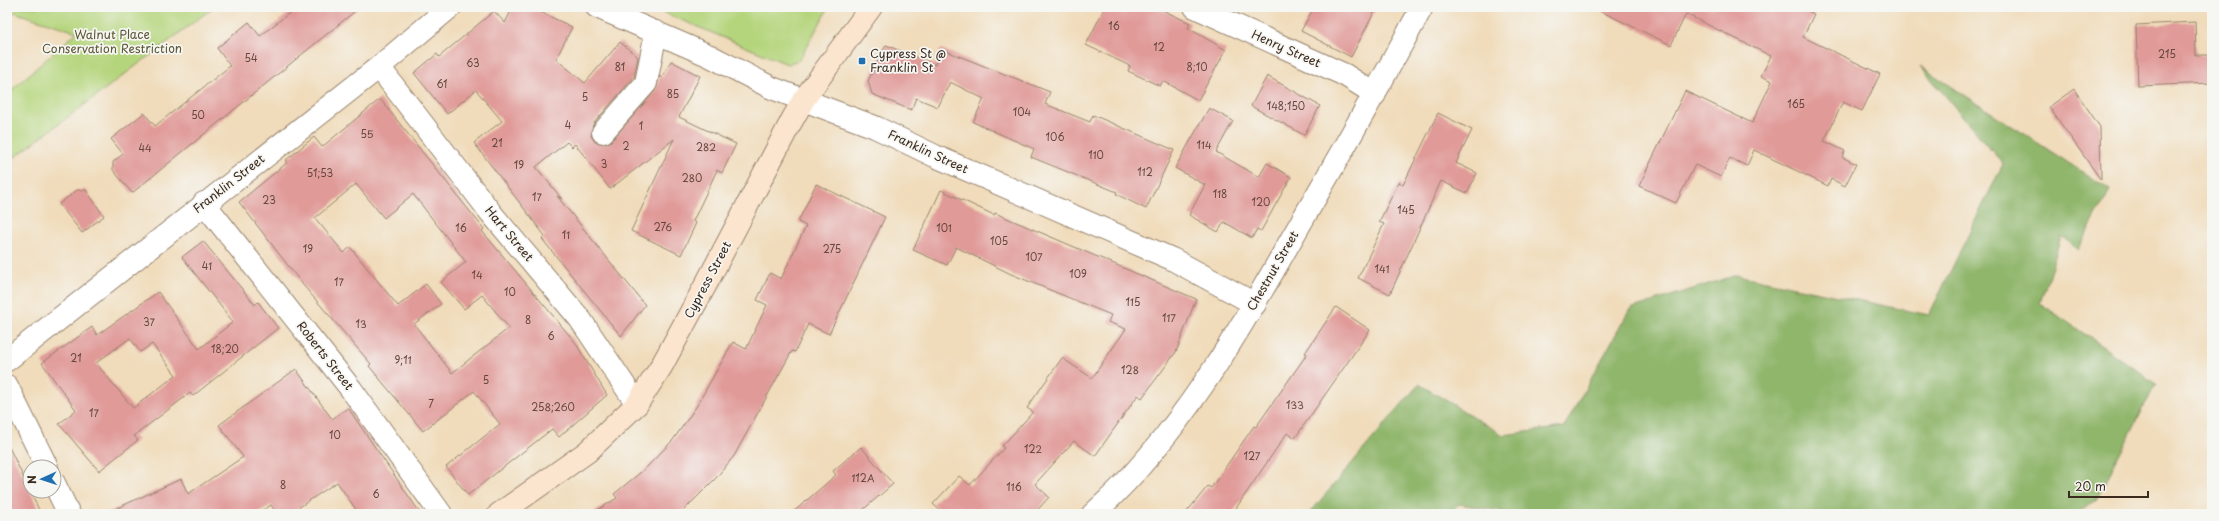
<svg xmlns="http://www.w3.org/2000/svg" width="2219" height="521" viewBox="0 0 2219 521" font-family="'Playpen Sans',sans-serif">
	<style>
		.green { fill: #b5d57d; stroke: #78804e }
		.forest { fill: #90b66c; stroke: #667045 }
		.building { fill: #e09a98; fill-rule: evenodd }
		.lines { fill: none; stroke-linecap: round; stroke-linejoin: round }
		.minor-casing { stroke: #96826c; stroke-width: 24 }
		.tertiary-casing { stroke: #96826c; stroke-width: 24 }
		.secondary-casing { stroke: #96826c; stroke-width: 24 }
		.minor { stroke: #fff; stroke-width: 22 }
		.tertiary { stroke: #fff; stroke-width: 22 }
		.secondary { stroke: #fce5cf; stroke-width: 22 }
		.poi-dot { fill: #1f6fb2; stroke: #f6f6f2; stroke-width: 1.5 }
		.labels { text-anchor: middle; stroke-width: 3.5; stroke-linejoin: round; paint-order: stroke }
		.number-label { font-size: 10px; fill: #64463c }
		.park-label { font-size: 12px; fill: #5a5536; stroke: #f6f6f2 }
		.street-label { font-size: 12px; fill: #3b2a1e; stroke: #f6f6f2 }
		.poi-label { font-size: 12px; fill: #3b2a1e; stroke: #f6f6f2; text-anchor: start }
	</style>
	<rect width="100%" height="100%" fill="#f6f6f2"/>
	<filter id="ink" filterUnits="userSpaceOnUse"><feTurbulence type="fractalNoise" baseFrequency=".025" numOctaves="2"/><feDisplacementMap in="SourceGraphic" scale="8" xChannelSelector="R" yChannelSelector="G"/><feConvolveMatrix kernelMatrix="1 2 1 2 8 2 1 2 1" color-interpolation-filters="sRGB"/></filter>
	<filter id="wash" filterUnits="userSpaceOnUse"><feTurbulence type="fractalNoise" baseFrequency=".012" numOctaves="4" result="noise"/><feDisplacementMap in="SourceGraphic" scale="16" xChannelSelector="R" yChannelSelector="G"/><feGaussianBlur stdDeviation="0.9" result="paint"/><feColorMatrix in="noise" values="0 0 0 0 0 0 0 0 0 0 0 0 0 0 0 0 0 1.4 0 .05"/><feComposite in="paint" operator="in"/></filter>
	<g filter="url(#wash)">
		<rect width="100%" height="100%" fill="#f0dbba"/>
		<g class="green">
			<polygon points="7,7 214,7 15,157 7,148 7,94 77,32 7,10"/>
			<polygon points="650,7 829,7 799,60 787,64"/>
		</g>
		<polygon class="forest" points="1920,66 2110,190 2078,250 2061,237 2040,303 2156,384 2096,500 2079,514 1518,514 1459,504 1449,514 1309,514 1419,384 1503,435 1564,427 1630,309 1737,275 1929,315 2003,164"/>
		<g id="blocks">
			<g class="building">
				<polygon points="297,7 360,7 132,193 113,170 113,162 123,154 111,139 144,113 155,126 230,66 217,48 249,22 260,36"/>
				<polygon points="513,7 530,7 572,27 556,59 585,83 620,42 638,57 634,77 593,124 591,136 595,142 607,144 612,140 655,91 660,76 662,78 671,61 700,76 679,117 736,144 722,173 717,170 693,221 696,223 681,255 631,231 674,139 610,189 575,144 572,147 567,142 536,167 562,199 557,196 645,305 621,336 542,239 545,236 474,143 502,121 476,90 447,114 414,73 437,54 439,57 494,11 505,23"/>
				<polygon points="1105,7 1156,7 1190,23 1188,28 1226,50 1198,100 1163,81 1160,86 1128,71 1130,66 1086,45"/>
				<polygon points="1314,7 1377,7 1351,57 1301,31"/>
				<polygon points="1592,7 1800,7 1814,14 1803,37 1880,74 1862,111 1843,102 1824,141 1845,151 1842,157 1856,164 1845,186 1831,179 1828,186 1754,150 1747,166 1730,158 1721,177 1695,165 1676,203 1639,186 1685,91 1752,123 1772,81 1761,76 1771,56 1686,14 1671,45"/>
				<polygon points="2195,22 2196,55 2212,55 2212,83 2138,86 2136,25"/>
				<polygon points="886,45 935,65 941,49 1050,92 1045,104 1090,122 1093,115 1174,150 1146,209 1116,194 1117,192 1031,157 1034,149 973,122 984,99 950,82 938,107 916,98 911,110 872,94 868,81"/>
				<polygon points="1267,76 1320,106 1304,135 1251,106"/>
				<polygon points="2074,89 2100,127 2101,180 2049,107"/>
				<path d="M380 99 484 229 482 231 575 342 607 395 559 437 552 429 468 495 446 467 500 424 474 391 423 431 369 366 371 364 303 285 239 202 288 162 286 160 314 137 322 147ZM356 184 384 218 413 194 466 262 441 282 464 309 482 295 509 328 452 373 414 324 441 304 426 284 398 306 350 247 344 253 315 218Z"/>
				<polygon points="1209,108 1233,121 1216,152 1259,177 1267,163 1291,177 1261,231 1257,229 1252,238 1224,222 1218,232 1189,215 1205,185 1175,168"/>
				<polygon points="1438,113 1472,130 1456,163 1477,173 1467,193 1441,181 1390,294 1358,278 1384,224 1379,222 1399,182 1403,185"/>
				<polygon points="816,184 885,217 829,334 808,324 795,352 792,351 734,456 716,478 680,514 591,514 617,498 614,494 646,468 673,440 696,407 733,342 746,349 767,305 757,300 770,273 781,279 806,226 798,222"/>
				<polygon points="77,190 86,190 104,216 82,233 59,204"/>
				<polygon points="941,190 994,215 995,213 1196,299 1176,352 1142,398 1138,395 1095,456 1074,441 1035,484 1049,497 1034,514 944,514 933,504 959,476 970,485 1004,448 1002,446 1033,412 1027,408 1062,358 1092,378 1126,329 1108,322 1111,315 1011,274 956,247 947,265 913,250"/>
				<path d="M203 241 255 305 258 302 278 328 193 396 190 393 134 436 138 440 99 471 59 424 76 410 42 363 92 327 97 335 158 292 199 349 233 322 182 257ZM130 338 140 352 152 344 176 375 133 408 96 363Z"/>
				<polygon points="1336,307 1370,330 1295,438 1287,433 1232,514 1185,514 1208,486 1211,488 1254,426 1256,427 1307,354 1305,353"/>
				<polygon points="296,369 332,419 348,408 421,514 359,514 337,482 289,514 277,514 271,505 257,514 104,514 181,479 188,494 243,457 219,425"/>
				<polygon points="7,443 41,514 7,514"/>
				<polygon points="861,447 893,484 858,514 791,514 836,475 833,471"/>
			</g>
		</g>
	</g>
	<g filter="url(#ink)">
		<use href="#blocks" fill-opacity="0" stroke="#96826c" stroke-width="1"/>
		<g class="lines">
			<defs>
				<g id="minor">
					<polyline points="597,7 710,56 772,88 875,127 935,156 1172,259 1255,304"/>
					<polyline points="1195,7 1345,75 1375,94"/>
					<polyline points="379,67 491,213 580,319 637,404"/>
					<polyline points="603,132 646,83 656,32"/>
					<polyline points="204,203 351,389 441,514"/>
					<polyline points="7,360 379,67 450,7"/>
					<polyline points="7,386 47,467"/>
					<polyline points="54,483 69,514"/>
				</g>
				<path id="tertiary" d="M1093 514C1176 440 1238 334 1292 238 1336 162 1380 85 1422 7"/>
				<polyline id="secondary" points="499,514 587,452 637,404 661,367 705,286 791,122 804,99 871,7"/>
			</defs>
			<use href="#minor" class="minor-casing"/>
			<use href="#tertiary" class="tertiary-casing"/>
			<use href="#secondary" class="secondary-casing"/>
			<use href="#minor" class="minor"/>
			<use href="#tertiary" class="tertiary"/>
			<use href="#secondary" class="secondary"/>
		</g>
	</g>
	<rect class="poi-dot" x="858" y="57" width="8" height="8" rx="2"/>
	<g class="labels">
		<g class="number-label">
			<text x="1114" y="30">16</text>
			<text x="1159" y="51">12</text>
			<text x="2167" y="58">215</text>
			<text x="251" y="62">54</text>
			<text x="473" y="67">63</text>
			<text x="620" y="71">81</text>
			<text x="1197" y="71">8;10</text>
			<text x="442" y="88">61</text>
			<text x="673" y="98">85</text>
			<text x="585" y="101">5</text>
			<text x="1796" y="108">165</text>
			<text x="1286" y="110">148;150</text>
			<text x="1022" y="116">104</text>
			<text x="198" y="119">50</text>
			<text x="568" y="129">4</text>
			<text x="641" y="130">1</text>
			<text x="367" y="138">55</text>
			<text x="1055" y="141">106</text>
			<text x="497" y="147">21</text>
			<text x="1204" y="149">114</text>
			<text x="626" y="150">2</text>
			<text x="706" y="151">282</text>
			<text x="145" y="152">44</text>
			<text x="1096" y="159">110</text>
			<text x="604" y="168">3</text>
			<text x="519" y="169">19</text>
			<text x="1145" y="176">112</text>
			<text x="320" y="177">51;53</text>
			<text x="692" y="182">280</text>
			<text x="1220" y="198">118</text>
			<text x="537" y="201">17</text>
			<text x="269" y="204">23</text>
			<text x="1261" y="206">120</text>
			<text x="1406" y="214">145</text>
			<text x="663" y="231">276</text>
			<text x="461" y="232">16</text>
			<text x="944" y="232">101</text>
			<text x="566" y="239">11</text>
			<text x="999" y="245">105</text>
			<text x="308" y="253">19</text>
			<text x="832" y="253">275</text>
			<text x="1034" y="261">107</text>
			<text x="207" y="270">41</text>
			<text x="1382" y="273">141</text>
			<text x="1078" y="278">109</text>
			<text x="477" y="279">14</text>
			<text x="339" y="286">17</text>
			<text x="510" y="296">10</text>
			<text x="1133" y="306">115</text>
			<text x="1169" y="322">117</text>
			<text x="528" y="324">8</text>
			<text x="149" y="326">37</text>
			<text x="361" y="328">13</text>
			<text x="551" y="340">6</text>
			<text x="225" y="353">18;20</text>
			<text x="76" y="362">21</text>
			<text x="403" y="364">9;11</text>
			<text x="1130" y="374">128</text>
			<text x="486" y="384">5</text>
			<text x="431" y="408">7</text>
			<text x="1295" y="409">133</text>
			<text x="553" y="411">258;260</text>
			<text x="94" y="417">17</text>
			<text x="335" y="439">10</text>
			<text x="1033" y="453">122</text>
			<text x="1252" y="460">127</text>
			<text x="863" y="482">112A</text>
			<text x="283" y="489">8</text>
			<text x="1014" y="491">116</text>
			<text x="376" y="498">6</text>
		</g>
		<g class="park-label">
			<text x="112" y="39">Walnut Place<tspan x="112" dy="14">Conservation Restriction</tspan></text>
		</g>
		<g class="street-label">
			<text transform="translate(1286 49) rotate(24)" y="4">Henry Street</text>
			<text transform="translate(928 152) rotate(25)" y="4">Franklin Street</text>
			<text transform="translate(229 184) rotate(-38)" y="4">Franklin Street</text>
			<text transform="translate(509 234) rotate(50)" y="4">Hart Street</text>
			<text transform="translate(1273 271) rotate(-60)" y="4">Chestnut Street</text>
			<text transform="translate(708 280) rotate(-62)" y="4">Cypress Street</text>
			<text transform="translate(325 356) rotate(52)" y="4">Roberts Street</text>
		</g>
		<g class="poi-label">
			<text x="870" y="58">Cypress St @<tspan x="870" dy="14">Franklin St</tspan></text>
		</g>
	</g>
	<rect width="2219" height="521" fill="none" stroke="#f6f6f2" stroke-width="24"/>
	<g transform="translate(42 479) rotate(267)"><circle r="19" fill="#f6f6f2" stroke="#aba49d"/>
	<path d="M0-3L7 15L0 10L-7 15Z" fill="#1f6fb2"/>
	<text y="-6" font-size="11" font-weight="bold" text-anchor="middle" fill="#3b2a1e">N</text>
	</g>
	<path d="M2069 491v6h79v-6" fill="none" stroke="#3b2a1e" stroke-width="2"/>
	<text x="2075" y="491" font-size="12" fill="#3b2a1e" stroke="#f6f6f2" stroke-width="3" paint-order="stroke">20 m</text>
</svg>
